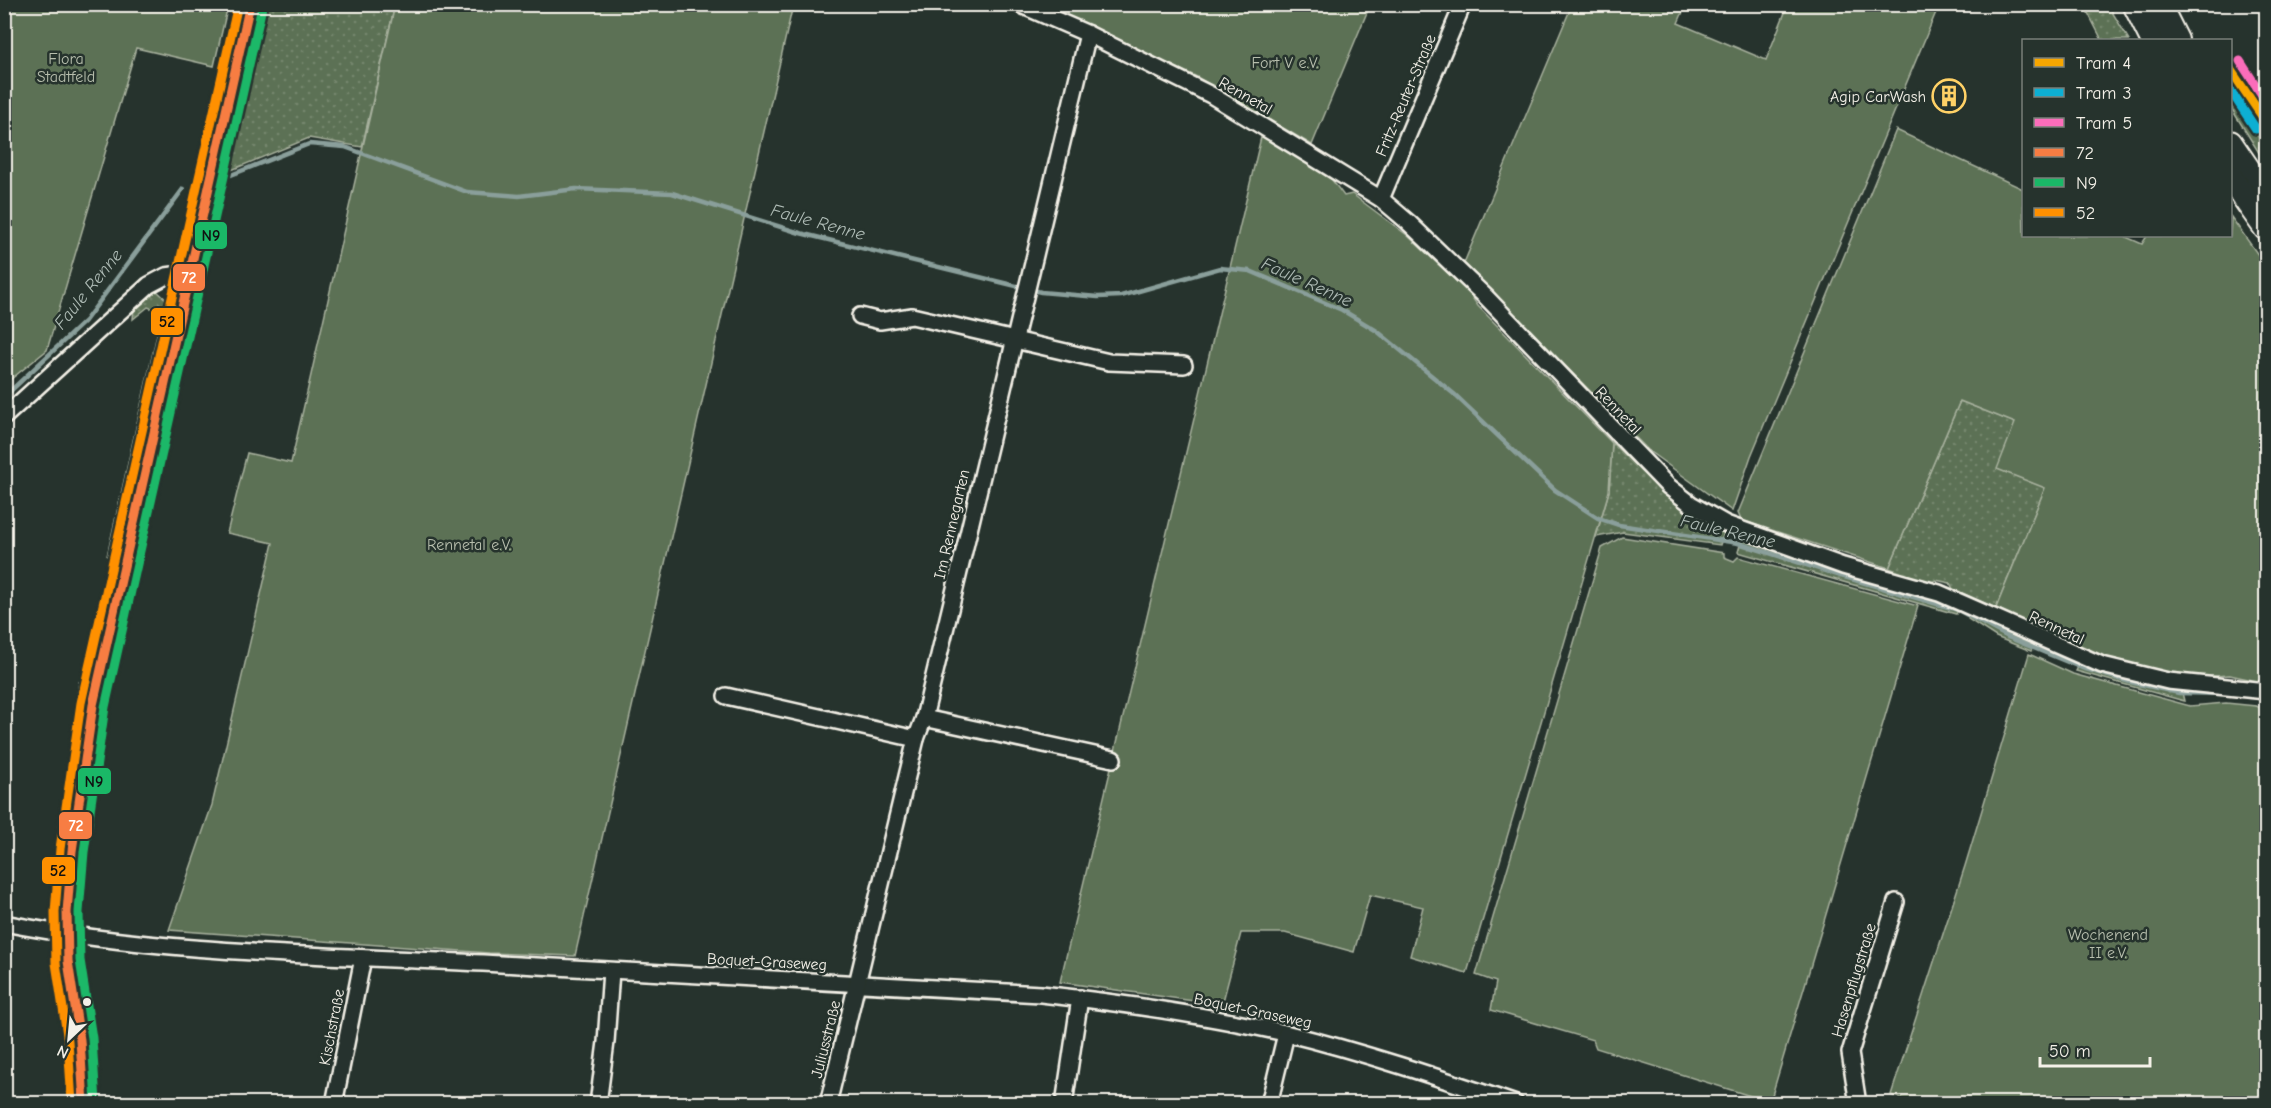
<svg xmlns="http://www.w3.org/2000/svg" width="2271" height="1108" viewBox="0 0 2271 1108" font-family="'Comic Neue',sans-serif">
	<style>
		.grass { fill: url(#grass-dots); stroke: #a8b19e; stroke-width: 1.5 }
		.garden { fill: #5c7155; stroke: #a8b19e; stroke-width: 1.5 }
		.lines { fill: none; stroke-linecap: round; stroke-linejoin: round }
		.stream { stroke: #8a9f9b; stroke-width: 4.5 }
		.minor-casing { stroke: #f4f1e8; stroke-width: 20 }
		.tertiary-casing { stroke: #f4f1e8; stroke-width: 24 }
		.primary-casing { stroke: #f4f1e8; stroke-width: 28 }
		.minor { stroke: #26332d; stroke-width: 15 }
		.tertiary { stroke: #26332d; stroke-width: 20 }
		.primary { stroke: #26332d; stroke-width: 24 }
		.bus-1-casing { stroke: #26332d; stroke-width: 14 }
		.bus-2-casing { stroke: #26332d; stroke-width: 14 }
		.bus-3-casing { stroke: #26332d; stroke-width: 14 }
		.bus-1 { stroke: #f77d43; stroke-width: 9 }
		.bus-2 { stroke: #1ab867; stroke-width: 9 }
		.bus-3 { stroke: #ff9000; stroke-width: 9 }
		.tram-1-casing { stroke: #26332d; stroke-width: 14 }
		.tram-2-casing { stroke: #26332d; stroke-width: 14 }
		.tram-3-casing { stroke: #26332d; stroke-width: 14 }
		.tram-1 { stroke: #f7a600; stroke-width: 9 }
		.tram-2 { stroke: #0dafd3; stroke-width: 9 }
		.tram-3 { stroke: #fb6dba; stroke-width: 9 }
		.bus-dot { fill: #f4f1e8; stroke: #26332d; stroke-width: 2 }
		.labels { text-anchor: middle; stroke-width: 5; stroke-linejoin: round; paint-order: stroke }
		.park-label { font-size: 16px; fill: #b7bead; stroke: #26332d }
		.street-label { font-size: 16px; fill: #f4f1e8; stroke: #26332d }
		.poi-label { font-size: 16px; fill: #f4f1e8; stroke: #26332d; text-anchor: end }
		.water-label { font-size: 18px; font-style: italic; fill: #aebbb5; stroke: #26332d }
		.line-badge { stroke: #26332d; stroke-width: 2 }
		.badge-label { font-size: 16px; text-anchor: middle; font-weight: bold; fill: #fff }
		.pale-badge-label { font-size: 16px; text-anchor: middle; font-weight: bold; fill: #111 }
	</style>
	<defs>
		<pattern id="grass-dots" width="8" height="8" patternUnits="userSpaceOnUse" patternTransform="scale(1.5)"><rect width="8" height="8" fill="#5c7155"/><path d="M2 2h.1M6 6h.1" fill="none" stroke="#74866d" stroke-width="1.8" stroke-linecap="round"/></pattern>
	</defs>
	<rect width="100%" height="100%" fill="#26332d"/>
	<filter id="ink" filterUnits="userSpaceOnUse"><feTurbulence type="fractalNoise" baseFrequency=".0167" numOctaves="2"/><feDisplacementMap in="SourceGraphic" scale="12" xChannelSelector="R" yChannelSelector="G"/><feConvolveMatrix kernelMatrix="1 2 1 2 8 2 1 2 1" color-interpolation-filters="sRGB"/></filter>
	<g filter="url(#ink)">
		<g class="grass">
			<polygon points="261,5 395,5 362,147 309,138 224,173"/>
			<polygon points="2084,5 2108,5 2129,40 2102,40"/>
			<polygon points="2231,94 2266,148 2266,164 2231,108"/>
			<polygon points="157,291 170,303 115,558 107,556 162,312 148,307 133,319 134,307 147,295"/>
			<polygon points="1960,401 2016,423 2045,488 1996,608 1953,589 1950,583 1936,580 1930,583 1889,568"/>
			<path d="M1612 443C1646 476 1679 514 1725 530L1720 545 1623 532 1596 537 1609 491Z"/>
			<polygon points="1743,535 1960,607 1956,614 1738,552"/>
			<polygon points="1970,613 2035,643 2031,651 1996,637 1968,619"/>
			<polygon points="2081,661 2181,688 2184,701 2076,671"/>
			<polygon points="79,682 87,686 78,737 71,735"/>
		</g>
		<g class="garden">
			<polygon points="5,4 228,5 214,66 136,48 47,350 5,384"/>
			<polygon points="395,5 793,5 575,956 489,953 169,930 212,805 273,543 227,533 247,453 291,463"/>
			<polygon points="1040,5 1370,5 1312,145 1197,77"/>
			<polygon points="1572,5 1686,5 1678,23 1766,60 1788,5 1939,5 1751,456 1732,511 1650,452 1464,263"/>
			<polygon points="1896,130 2023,189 2024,236 2124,236 2142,244 2147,236 2230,236 2231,217 2266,266 2266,683 2230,675 2198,677 2130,666 2085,650 1996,608 2045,488 1997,469 2015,423 1960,401 1889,568 1741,520 1738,513"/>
			<polygon points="1262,133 1332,180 1344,196 1352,194 1407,235 1469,293 1478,306 1612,443 1609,491 1467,973 1410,956 1423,907 1370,895 1354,952 1285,933 1241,933 1222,1005 1060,982"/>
			<polygon points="1622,537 1724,553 1724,557 1734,561 1738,557 1918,606 1770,1102 1596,1048 1593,1040 1491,1010 1496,982 1476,975 1602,548"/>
			<polygon points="2029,654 2073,674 2190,706 2226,703 2256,706 2266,710 2266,1103 1917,1104 1891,1095 1965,866"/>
		</g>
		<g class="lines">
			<g class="stream">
				<polyline points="231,175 309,144 345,147 467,192 519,196 576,189 672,193 800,233 1041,292 1098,297 1121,296 1220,268 1250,271 1342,310 1377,331 1454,394 1555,490 1598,518 1619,525 1738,543 1841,576 1958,610 2010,638 2082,668 2130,682 2179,693 2225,694"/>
				<polyline points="4,397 85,321 183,189"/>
			</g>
			<defs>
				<g id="minor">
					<polyline points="1019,4 1088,34 1211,95 1381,199 1408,222 1486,297 1668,486 1691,504 1726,524 1843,566 1939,593 2102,665 2168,681 2266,691"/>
					<polyline points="1381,199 1463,4"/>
					<polyline points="860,316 880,321 912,316 1109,362 1184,365"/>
					<polyline points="4,417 149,285 166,276 188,273"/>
					<polyline points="726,696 916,739"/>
					<polyline points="924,718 1113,759"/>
					<path d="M4 923C161 954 324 955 483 963 669 973 855 983 1041 994 1123 1003 1204 1015 1285 1033 1363 1052 1440 1078 1516 1104"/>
					<polyline points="334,1104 363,958"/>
					<polyline points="598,1104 606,1042 611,971"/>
					<polyline points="828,1104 916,739 924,718 1088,34"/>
					<polyline points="1064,1104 1080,998"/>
					<polyline points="1269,1104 1286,1034"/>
					<polyline points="1858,1104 1850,1053 1896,902"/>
				</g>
				<polyline id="tertiary" points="84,1104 80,1040 68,961 67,912 72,851 93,705 250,4"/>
				<g id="primary">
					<polyline points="2135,4 2153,40"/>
					<polyline points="2158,4 2176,40"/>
					<polyline points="2230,143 2266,196"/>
					<polyline points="2230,177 2266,228"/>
				</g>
			</defs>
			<use href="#minor" class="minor-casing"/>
			<use href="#tertiary" class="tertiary-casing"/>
			<use href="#primary" class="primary-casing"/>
			<use href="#minor" class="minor"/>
			<use href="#tertiary" class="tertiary"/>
			<use href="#primary" class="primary"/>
			<defs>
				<polyline id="bus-1" points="84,1104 80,1040 68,961 67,912 72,851 93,705 250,4"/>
				<polyline id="bus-2" points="96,1103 92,1038 80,960 79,912 84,852 105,707 262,7"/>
				<polyline id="bus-3" points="72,1104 68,1041 56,963 55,912 60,849 81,703 238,4"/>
			</defs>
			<use href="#bus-1" class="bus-1-casing"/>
			<use href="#bus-2" class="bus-2-casing"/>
			<use href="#bus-3" class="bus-3-casing"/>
			<use href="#bus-1" class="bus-1"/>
			<use href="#bus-2" class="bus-2"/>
			<use href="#bus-3" class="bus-3"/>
			<defs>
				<polyline id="tram-1" points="2230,69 2266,122"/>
				<polyline id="tram-2" points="2230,90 2256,129"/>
				<polyline id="tram-3" points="2240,61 2266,101"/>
			</defs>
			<use href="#tram-1" class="tram-1-casing"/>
			<use href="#tram-2" class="tram-2-casing"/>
			<use href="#tram-3" class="tram-3-casing"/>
			<use href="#tram-1" class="tram-1"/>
			<use href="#tram-2" class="tram-2"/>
			<use href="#tram-3" class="tram-3"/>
		</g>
	</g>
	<defs>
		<symbol id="building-ring" viewBox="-11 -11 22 22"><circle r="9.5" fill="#26332d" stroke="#ffd166" stroke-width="1.5"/><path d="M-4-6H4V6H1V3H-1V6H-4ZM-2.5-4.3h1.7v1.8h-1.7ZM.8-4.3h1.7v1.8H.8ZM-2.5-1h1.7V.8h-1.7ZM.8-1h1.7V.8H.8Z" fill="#ffd166"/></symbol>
	</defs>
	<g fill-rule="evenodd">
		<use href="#building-ring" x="1930" y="77" width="38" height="38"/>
	</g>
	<circle class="bus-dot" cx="87" cy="1002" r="5"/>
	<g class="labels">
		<g class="park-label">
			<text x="66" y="64">Flora<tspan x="66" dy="18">Stadtfeld</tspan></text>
			<text x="1285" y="68">Fort V e.V.</text>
			<text x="469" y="550">Rennetal e.V.</text>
			<text x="2108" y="940">Wochenend<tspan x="2108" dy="18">II e.V.</tspan></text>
		</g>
		<g class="street-label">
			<text transform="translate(1246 95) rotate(30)" y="6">Rennetal</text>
			<text transform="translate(1405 95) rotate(-67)" y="6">Fritz-Reuter-Straße</text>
			<text transform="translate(1619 410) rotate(47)" y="6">Rennetal</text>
			<text transform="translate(951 524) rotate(-77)" y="6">Im Rennegarten</text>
			<text transform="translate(2057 627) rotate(25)" y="6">Rennetal</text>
			<text transform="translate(767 961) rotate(3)" y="6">Boquet-Graseweg</text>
			<text transform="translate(1853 980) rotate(-73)" y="6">Hasenpflugstraße</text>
			<text transform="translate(1253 1010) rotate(12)" y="6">Boquet-Graseweg</text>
			<text transform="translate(331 1027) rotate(-79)" y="6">Kischstraße</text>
			<text transform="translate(825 1039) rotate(-76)" y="6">Juliusstraße</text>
		</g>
		<g class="poi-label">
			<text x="1926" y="102">Agip CarWash</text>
		</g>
		<g class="water-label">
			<text transform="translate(818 222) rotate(15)" y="6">Faule Renne</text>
			<text transform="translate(1307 282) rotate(24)" y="6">Faule Renne</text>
			<text transform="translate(88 289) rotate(-51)" y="6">Faule Renne</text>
			<text transform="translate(1728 531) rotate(13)" y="6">Faule Renne</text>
		</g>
	</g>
	<g class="line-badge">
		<rect x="194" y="221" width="34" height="29" rx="6" fill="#1ab867"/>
		<rect x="172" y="263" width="34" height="29" rx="6" fill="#f77d43"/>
		<rect x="150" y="307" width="34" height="29" rx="6" fill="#ff9000"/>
		<rect x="77" y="767" width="35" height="28" rx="6" fill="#1ab867"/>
		<rect x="58" y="811" width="35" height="29" rx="6" fill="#f77d43"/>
		<rect x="41" y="856" width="35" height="29" rx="6" fill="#ff9000"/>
	</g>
	<g class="badge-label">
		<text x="189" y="283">72</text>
		<text x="76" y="831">72</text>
	</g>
	<g class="pale-badge-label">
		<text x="211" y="241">N9</text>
		<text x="167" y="327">52</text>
		<text x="94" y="787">N9</text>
		<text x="58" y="876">52</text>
	</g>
	<rect width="2271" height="1108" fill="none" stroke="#26332d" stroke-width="24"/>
	<rect x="12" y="12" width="2247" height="1084" fill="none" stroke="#f4f1e8" stroke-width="2" filter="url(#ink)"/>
	<rect x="2022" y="39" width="210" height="198" fill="#26332d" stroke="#787f78" stroke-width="1.5"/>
	<rect x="2034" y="58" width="30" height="9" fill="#f7a600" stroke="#787f78" stroke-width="1.5"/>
	<text x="2076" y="69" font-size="18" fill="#f4f1e8">Tram 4</text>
	<rect x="2034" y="88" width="30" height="9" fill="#0dafd3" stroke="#787f78" stroke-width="1.5"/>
	<text x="2076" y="99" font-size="18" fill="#f4f1e8">Tram 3</text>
	<rect x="2034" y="118" width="30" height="9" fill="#fb6dba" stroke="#787f78" stroke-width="1.5"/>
	<text x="2076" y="129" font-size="18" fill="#f4f1e8">Tram 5</text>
	<rect x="2034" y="148" width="30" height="9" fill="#f77d43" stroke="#787f78" stroke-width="1.5"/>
	<text x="2076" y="159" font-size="18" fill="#f4f1e8">72</text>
	<rect x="2034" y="178" width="30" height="9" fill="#1ab867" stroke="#787f78" stroke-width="1.5"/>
	<text x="2076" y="189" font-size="18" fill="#f4f1e8">N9</text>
	<rect x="2034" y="208" width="30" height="9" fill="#ff9000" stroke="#787f78" stroke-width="1.5"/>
	<text x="2076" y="219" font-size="18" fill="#f4f1e8">52</text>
	<g transform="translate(69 1039) rotate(206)" stroke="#26332d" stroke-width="4.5" paint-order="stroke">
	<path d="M0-4.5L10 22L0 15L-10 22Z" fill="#f4f1e8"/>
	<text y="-9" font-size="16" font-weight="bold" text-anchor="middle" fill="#f4f1e8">N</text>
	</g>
	<path d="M2040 1057v9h110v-9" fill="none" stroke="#f4f1e8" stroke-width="3"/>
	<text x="2049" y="1057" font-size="18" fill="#f4f1e8" stroke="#26332d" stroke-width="4.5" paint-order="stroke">50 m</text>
</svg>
